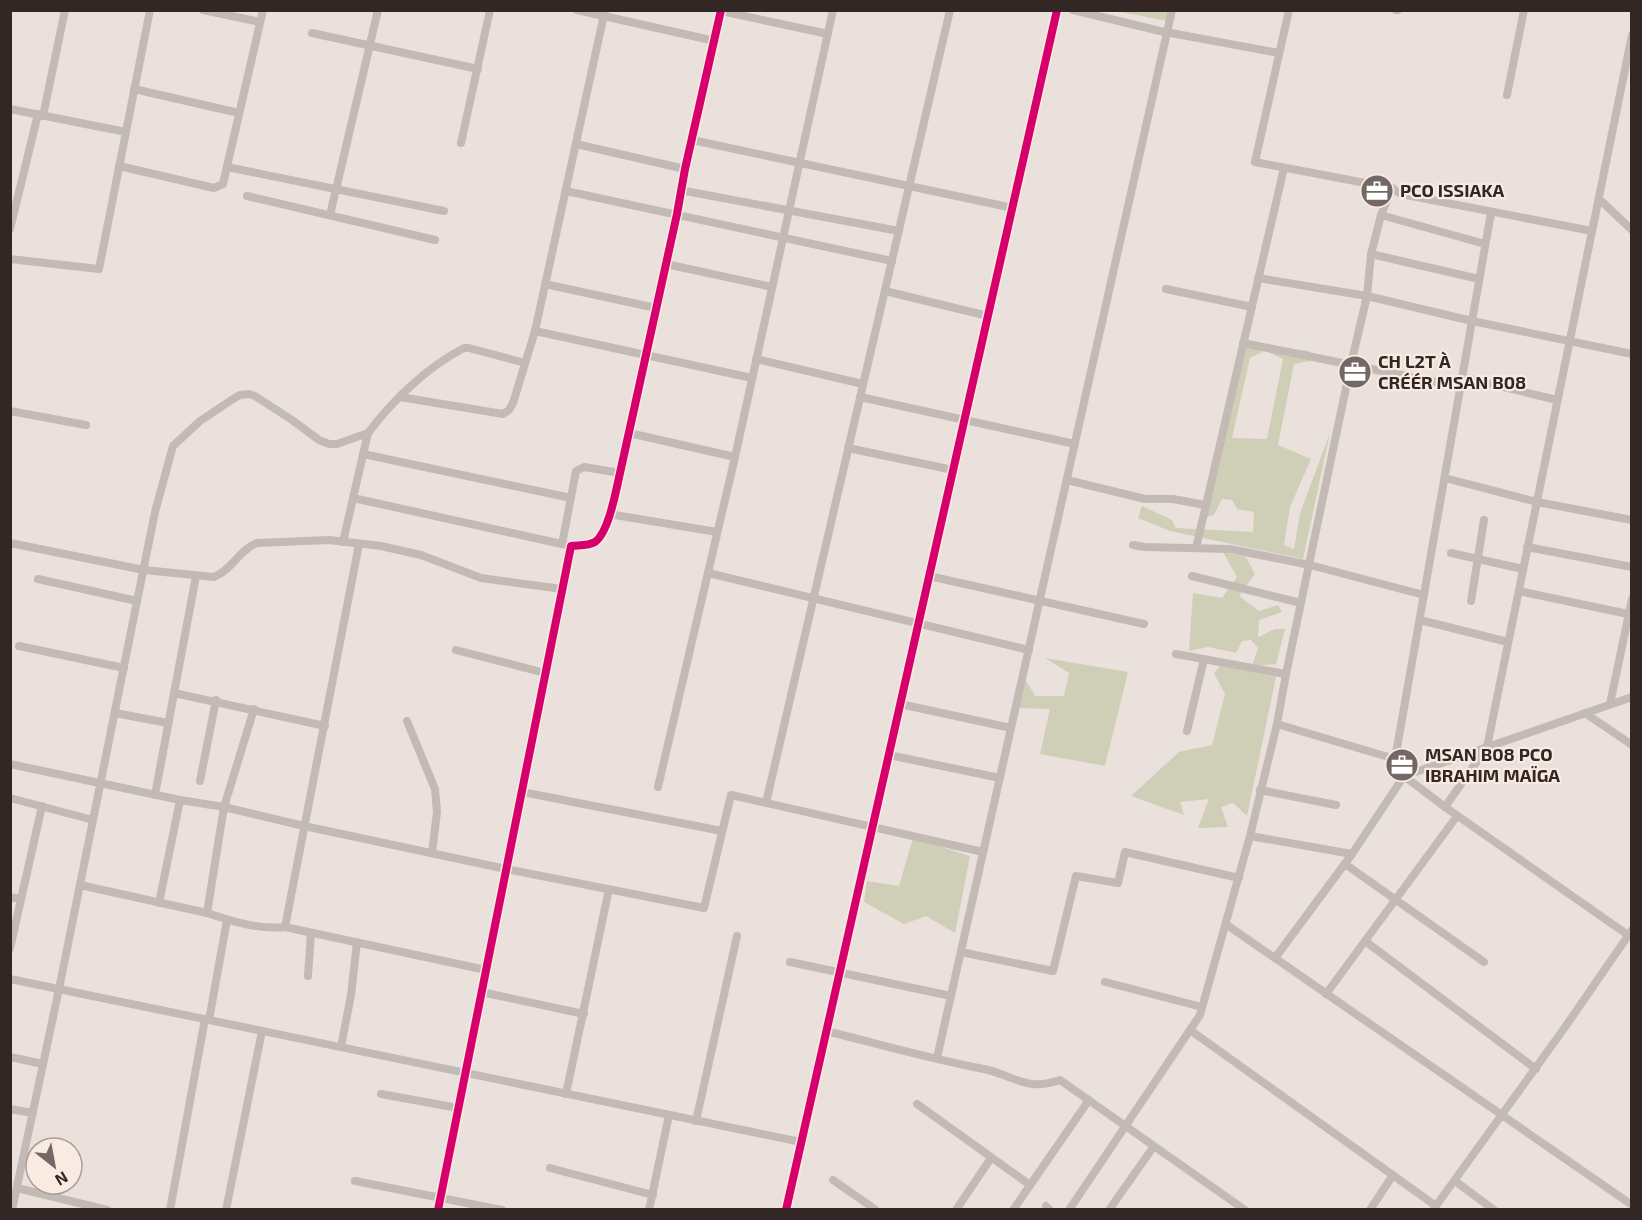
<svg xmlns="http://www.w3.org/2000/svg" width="1642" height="1220" viewBox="0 0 1642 1220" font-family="'Exo 2',sans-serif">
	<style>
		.green { fill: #cfceb6 }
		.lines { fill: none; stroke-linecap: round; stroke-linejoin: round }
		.minor { stroke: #c3bab5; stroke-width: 8 }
		.cycleway-casing { stroke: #f9ebe2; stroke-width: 11 }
		.cycleway { stroke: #d6006c; stroke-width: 8 }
		.labels { text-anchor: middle; stroke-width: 4.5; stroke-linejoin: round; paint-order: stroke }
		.poi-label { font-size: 18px; font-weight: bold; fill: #332725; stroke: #f9ebe2; text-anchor: start }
	</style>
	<rect width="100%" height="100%" fill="#ebe1dc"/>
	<g class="green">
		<polygon points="1116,11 1169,11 1167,21"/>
		<polygon points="1260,342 1262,352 1250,358 1232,438 1267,439 1283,359 1268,352 1269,346 1309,351 1314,360 1294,364 1278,445 1311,459 1290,507 1284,545 1294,549 1300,513 1330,433 1303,559 1170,531 1138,518 1142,506 1172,520 1176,528 1253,532 1254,512 1237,509 1232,500 1222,499 1214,515 1200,519 1243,350"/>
		<polygon points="1223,552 1246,557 1255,574 1239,596 1259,611 1278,605 1282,612 1259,620 1258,637 1275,629 1285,629 1276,664 1252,666 1258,648 1251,640 1242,641 1236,653 1208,647 1189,651 1193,593 1222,598 1237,577"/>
		<polygon points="1045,658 1128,672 1105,766 1040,754 1050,709 1018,708 1025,679 1035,696 1064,696 1069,673"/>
		<polygon points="1223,663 1277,672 1247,816 1233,803 1221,807 1228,827 1198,828 1209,799 1180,802 1184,815 1131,796 1179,752 1212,745 1225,694 1214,673"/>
		<polygon points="913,838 970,856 955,933 926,916 904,924 864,902 867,881 899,886"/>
	</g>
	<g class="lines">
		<g class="minor">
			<polyline points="203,10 260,22"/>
			<polyline points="577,10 715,41"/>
			<polyline points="1073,10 1160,31 1279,53"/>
			<polyline points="1289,10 1255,162 1392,188 1401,194 1592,231"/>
			<polyline points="1396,10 1398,10"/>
			<polyline points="721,11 828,34"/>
			<polyline points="312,33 478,69"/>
			<polyline points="134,89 239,113"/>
			<polyline points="1507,95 1524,10"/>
			<polyline points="10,109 126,132"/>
			<polyline points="43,116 65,10"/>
			<polyline points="692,140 1013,208"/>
			<polyline points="461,143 490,10"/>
			<polyline points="576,144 685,169"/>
			<polyline points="119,166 214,188 223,184 263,10"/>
			<polyline points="227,167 444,211"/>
			<polyline points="680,190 899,231"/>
			<polyline points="566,191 892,261"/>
			<polyline points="247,196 435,240"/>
			<polyline points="1599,199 1632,230"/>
			<polyline points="1491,213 1395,759 1404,776 1445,807 1628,935"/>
			<polyline points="330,215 378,10"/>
			<polyline points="1381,215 1485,244"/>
			<polyline points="10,229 38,114"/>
			<polyline points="1371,254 1479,279"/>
			<polyline points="10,259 99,269 150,10"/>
			<polyline points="666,264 772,287"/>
			<polyline points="1258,278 1367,296 1472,321 1632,354"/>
			<polyline points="545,284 656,308"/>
			<polyline points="1166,289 1252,307"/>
			<polyline points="885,291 988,316"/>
			<polyline points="535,331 752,378"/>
			<polyline points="1243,343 1461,387"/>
			<polyline points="756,359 863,384"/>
			<polyline points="1462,377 1557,400"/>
			<polyline points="400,397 503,414 509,410 513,403 535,331 605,10"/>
			<polyline points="860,397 1075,444"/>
			<polyline points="10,411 86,425"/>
			<polyline points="629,433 735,457"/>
			<polyline points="848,448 953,470"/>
			<polyline points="363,454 571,498"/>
			<polyline points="1445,478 1537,502 1632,520"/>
			<polyline points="1067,480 1145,499 1173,499 1205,505"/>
			<polyline points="353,498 571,546"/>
			<polyline points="609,514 717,532"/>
			<path d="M343 542 368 433C393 400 427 367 464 348H469L525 363"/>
			<path d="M10 543 144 570 214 577C232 570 239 550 257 543L329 540 381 546 421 555 481 578 562 589"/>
			<polyline points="562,544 576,471 584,467 620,473"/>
			<polyline points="1133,545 1145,547 1230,549 1310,565 1424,595"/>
			<polyline points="1527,547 1632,567"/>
			<polyline points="1196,548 1284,168"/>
			<polyline points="1451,553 1523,569"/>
			<polyline points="708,573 1029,650"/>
			<polyline points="929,576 1144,624"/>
			<polyline points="1192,576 1301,603"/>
			<polyline points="38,579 137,601"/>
			<polyline points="1519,591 1628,614"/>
			<polyline points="1471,601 1484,520"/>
			<polyline points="1420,620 1508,642"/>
			<polyline points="19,646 124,668"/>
			<polyline points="456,650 545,673"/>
			<polyline points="1176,654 1286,674"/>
			<polyline points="174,693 325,726"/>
			<polyline points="900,704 1011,728"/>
			<polyline points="1610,704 1632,599"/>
			<polyline points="115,713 168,723"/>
			<polyline points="1585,713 1632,745"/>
			<polyline points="407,721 435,789 437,812 432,853"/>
			<polyline points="1277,724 1395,759"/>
			<polyline points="1187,731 1204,659"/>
			<polyline points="889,755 1000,778"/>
			<polyline points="10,764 180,800 224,807 304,826 506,869 704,908 731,795 983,852"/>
			<polyline points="200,781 216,700"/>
			<polyline points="658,787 735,457 833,10"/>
			<polyline points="1260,790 1336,805"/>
			<polyline points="522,792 722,831"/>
			<polyline points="155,795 196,576"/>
			<polyline points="10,798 93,820"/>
			<polyline points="766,803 950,10"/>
			<polyline points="1445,807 1487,747 1632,35"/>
			<polyline points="1250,836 1352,854"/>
			<polyline points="1345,864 1484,962"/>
			<path d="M80 885 207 913C231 921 259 930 285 927L486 970"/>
			<polyline points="10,897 21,899"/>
			<polyline points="159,903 180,800"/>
			<polyline points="207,913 224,807 254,709"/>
			<polyline points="1227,925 1632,1205"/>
			<polyline points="285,927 359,544"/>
			<polyline points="1365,941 1536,1069"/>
			<polyline points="10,948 42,806"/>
			<polyline points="961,952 1053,971 1076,876 1118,883 1125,852 1239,878"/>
			<polyline points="1275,958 1352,854 1404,776 1632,697"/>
			<polyline points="790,962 951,996"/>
			<polyline points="308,976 311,933"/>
			<polyline points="10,979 801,1142"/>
			<polyline points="1105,982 1202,1007"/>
			<polyline points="481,992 584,1014"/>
			<polyline points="1326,994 1457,816"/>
			<polyline points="209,1020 227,920"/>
			<polyline points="1190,1030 1436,1206"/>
			<path d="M826 1031C879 1044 931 1059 984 1069 1001 1072 1015 1082 1033 1084 1042 1085 1051 1083 1060 1080L1245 1210"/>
			<polyline points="341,1047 351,995 357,942"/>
			<polyline points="10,1057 43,1064"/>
			<polyline points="937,1058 1172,10"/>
			<polyline points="381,1094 458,1108"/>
			<polyline points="566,1094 609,889"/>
			<polyline points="917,1104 1030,1185"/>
			<polyline points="10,1109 33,1113"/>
			<polyline points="696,1121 737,936"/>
			<polyline points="550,1168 653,1195"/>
			<polyline points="833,1180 876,1210"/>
			<polyline points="355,1181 502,1210"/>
			<polyline points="1455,1181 1494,1210"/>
			<polyline points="17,1188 107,1210"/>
			<polyline points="1046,1206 1050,1210"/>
			<polyline points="12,1210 59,989 155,512 173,446 200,421 233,399 240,395 249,394 255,396 292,420 319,440 329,444 337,444 368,433"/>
			<polyline points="170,1210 205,1019"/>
			<polyline points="226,1210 262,1031"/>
			<path d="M438 1210 571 546C579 545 588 546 595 542 609 532 616 490 620 473L677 214 685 169 721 10"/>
			<polyline points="649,1210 669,1115"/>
			<polyline points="786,1210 1057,10"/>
			<polyline points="956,1210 991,1158"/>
			<polyline points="1013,1210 1089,1100"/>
			<polyline points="1069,1210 1200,1015 1250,836 1277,724 1286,674 1351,364 1367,296 1371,254 1381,215 1392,188"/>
			<polyline points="1109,1210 1154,1146"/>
			<polyline points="1370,1210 1393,1175"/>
			<polyline points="1433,1210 1563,1030 1632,930"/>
		</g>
		<defs>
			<g id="cycleway">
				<path d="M438 1210 571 546C579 545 588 546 595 542 609 532 616 490 620 473L677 214 685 169 721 10"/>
				<polyline points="786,1210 1057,10"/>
			</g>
		</defs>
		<use href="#cycleway" class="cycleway-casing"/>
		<use href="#cycleway" class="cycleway"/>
	</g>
	<defs>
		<symbol id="office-disc" viewBox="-11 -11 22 22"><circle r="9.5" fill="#736865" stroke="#f9ebe2"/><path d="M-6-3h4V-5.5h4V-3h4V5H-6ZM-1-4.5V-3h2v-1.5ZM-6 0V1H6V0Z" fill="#fff"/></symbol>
	</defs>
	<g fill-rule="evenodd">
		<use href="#office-disc" x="1358" y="172" width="38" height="38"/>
		<use href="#office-disc" x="1336" y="353" width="38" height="38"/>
		<use href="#office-disc" x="1383" y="746" width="38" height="38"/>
	</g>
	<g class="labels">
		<g class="poi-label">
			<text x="1400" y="197">PCO ISSIAKA</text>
			<text x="1378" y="368">CH L2T À<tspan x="1378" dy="21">CRÉÉR MSAN B08</tspan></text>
			<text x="1425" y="761">MSAN B08 PCO<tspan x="1425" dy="21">IBRAHIM MAÏGA</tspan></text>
		</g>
	</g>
	<rect width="1642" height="1220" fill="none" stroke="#332725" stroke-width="24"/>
	<g transform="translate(54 1166) rotate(149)"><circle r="28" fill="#f9ebe2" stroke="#aa9d96" stroke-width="1.5"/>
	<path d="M0-4.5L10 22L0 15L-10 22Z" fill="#736865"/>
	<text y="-9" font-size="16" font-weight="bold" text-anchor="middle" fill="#332725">N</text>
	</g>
</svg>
